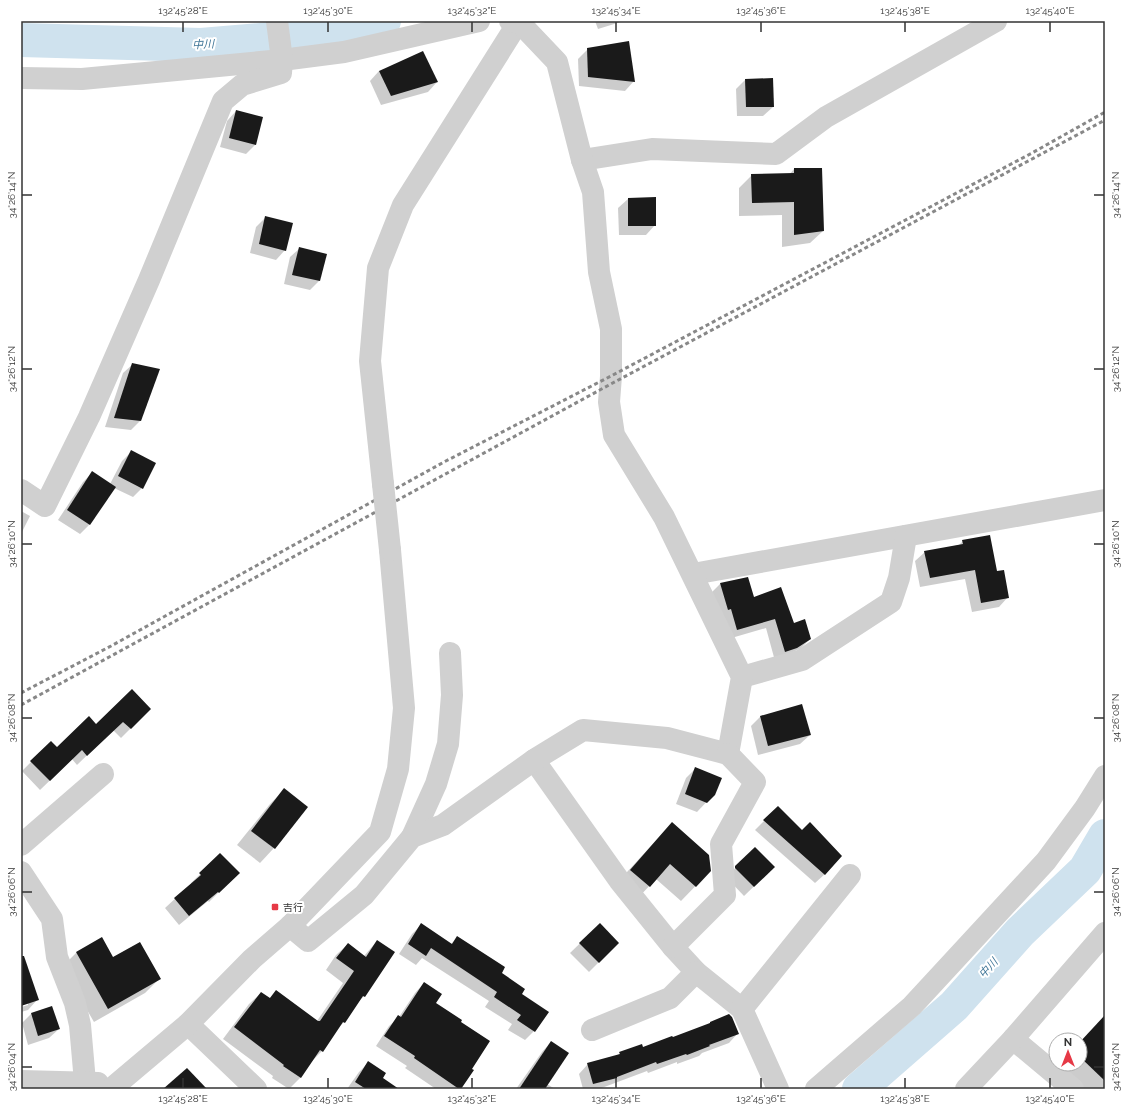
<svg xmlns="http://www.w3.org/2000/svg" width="1126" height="1110" viewBox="0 0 1126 1110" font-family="Raleway,'Noto Sans JP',sans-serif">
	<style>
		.shadow { fill: #0003 }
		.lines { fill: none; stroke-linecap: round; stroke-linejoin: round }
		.river { stroke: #cfe2ee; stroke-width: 34 }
		.building { fill: #1a1a1a }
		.minor { stroke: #d0d0d0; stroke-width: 22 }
		.rail { stroke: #888; stroke-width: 3; stroke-dasharray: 4 3; stroke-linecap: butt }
		.minor-bridge { stroke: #d0d0d0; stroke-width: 22 }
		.ticks { fill: none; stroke: #333; stroke-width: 1.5 }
		.poi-dot { fill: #e63946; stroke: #fff; stroke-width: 1.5 }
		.labels { text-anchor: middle; stroke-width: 4; stroke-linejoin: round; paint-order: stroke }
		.poi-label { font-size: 10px; fill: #333; stroke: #fff; text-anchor: start }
		.water-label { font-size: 11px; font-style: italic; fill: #3f7597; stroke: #fff }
		.neatline { fill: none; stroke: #333; stroke-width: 1.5 }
		.ticks-label { font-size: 10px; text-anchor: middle; fill: #333 }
	</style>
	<rect width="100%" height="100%" fill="#fff"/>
	<g class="shadow">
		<polygon points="595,21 624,21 598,29"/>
		<polygon points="588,49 634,81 625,91 579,86 578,59"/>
		<polygon points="379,71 437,82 428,92 381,105 370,81"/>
		<polygon points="745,80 773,107 763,116 737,116 736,89"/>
		<polygon points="236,111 256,144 246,154 220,147 227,121"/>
		<polygon points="794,169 823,231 810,243 782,247 782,215 739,216 739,188 752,175 789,175"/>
		<polygon points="655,198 655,225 646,235 619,235 618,208 628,199"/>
		<polygon points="266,217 285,250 276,260 250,253 256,227"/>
		<polygon points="300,248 325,254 319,281 310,290 284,284 290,257"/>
		<polygon points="133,364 140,421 131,430 105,427 123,373"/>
		<polygon points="132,451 142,488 133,497 114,488 89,525 80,534 58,520 83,482 92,473 110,484 122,461"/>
		<polygon points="21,511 30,516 21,534"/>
		<polygon points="963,541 996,573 1008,597 999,607 972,612 965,579 920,587 915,561 925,552 959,545"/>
		<polygon points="720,584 754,598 794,624 810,639 801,648 775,661 766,628 728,639 711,593"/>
		<polygon points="802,705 810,735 800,744 758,755 751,726 760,717"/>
		<polygon points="150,709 121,738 113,730 77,765 72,759 40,790 22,771 51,742 57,748 96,725"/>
		<polygon points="696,768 714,794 697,812 676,804 686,778"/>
		<polygon points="284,790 307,807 274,848 260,863 237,845 270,804"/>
		<polygon points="778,807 825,874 815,883 755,830"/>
		<polygon points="672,823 710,871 681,901 656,879 635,901 616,884"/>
		<polygon points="755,849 774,867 744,896 726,877"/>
		<polygon points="220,855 238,873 209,902 208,901 179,925 165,908 191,884 191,883"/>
		<polygon points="600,924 618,943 589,972 570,953"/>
		<polygon points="421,925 451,944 458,937 520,994 534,1031 525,1040 508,1030 512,1024 485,1007 489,1001 422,958 416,965 399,954 412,934"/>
		<polygon points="101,939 113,959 159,979 145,993 94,1022 62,967 76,953"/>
		<polygon points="377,941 364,996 358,1002 344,1022 336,1030 322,1051 311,1062 300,1078 289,1089 272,1078 273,1076 223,1039 249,1004 261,993 269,999 276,991 317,1021 343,983 326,970 336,955 348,944 364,956"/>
		<polygon points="21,982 37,1000 28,1010 21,1012 21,1007 28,1005 28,1003 21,1005"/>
		<polygon points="424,983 435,1003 459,1022 471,1069 460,1089 436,1089 405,1068 407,1066 376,1046 389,1026 399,1017 415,993"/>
		<polygon points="52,1007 59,1029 49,1038 28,1045 22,1023 31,1014"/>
		<polygon points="1105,1016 1105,1089 1075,1089 1059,1064 1080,1064 1080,1042"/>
		<polygon points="710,1023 738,1033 729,1043 702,1053 699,1056 677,1064 677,1062 648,1073 647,1071 599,1089 583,1089 579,1074 588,1064 617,1056 620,1053 643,1048 672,1038 707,1025"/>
		<polygon points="551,1042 547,1084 555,1089 516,1089 542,1052"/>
		<polygon points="368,1063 382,1079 397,1089 347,1089 359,1072"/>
	</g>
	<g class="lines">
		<g class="river">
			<polyline points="21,40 201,45 319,35 384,21"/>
			<polyline points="859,1089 954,1006 1020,932 1085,870 1105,836"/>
		</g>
	</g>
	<g class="building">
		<polygon points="629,41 635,82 588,77 587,48"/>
		<polygon points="423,51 438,82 391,96 379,71"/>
		<polygon points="773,78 774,107 746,107 745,79"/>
		<polygon points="236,110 263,117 256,145 229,138"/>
		<polygon points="794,168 822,168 824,231 794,235 794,202 752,203 751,174 794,173"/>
		<polygon points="656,197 656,226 628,226 628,198"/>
		<polygon points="265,216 293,223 286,251 259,244"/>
		<polygon points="299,247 327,254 320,281 292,275"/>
		<polygon points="132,363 160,369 141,421 114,418"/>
		<polygon points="131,450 156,463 143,489 118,476"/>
		<polygon points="92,471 116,487 90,525 67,510"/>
		<polygon points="990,535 997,571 1004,570 1009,598 981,603 975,570 930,578 924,551 963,544 962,540"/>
		<polygon points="748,577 754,597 781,587 794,623 805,619 811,639 797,648 785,652 775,619 737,630 731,609 728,610 720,583"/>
		<polygon points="132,689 151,709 131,729 123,722 87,756 82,750 50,781 30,761 51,741 57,747 89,716 96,724"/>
		<polygon points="802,704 811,735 768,746 760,716"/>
		<polygon points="695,767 722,778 715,795 707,803 685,794"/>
		<polygon points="284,788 308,807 275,849 251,831"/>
		<polygon points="778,806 802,830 810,822 842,856 825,875 763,820"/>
		<polygon points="672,822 709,855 711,871 696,887 670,864 650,887 630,870"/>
		<polygon points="755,847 775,867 754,887 735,868 735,866"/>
		<polygon points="220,853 240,873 219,893 218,892 189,916 174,898 201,875 199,873"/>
		<polygon points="421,923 452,944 457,936 505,967 502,973 525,989 522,994 549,1012 535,1032 517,1020 521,1015 494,997 497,992 431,948 426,956 408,944"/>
		<polygon points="600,923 619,943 599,963 579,943"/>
		<polygon points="102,937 113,957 140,942 161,979 108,1009 76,952"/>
		<polygon points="377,940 395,952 365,997 363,996 345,1023 343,1022 323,1052 320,1050 301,1078 283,1066 284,1065 234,1027 261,992 270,998 276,990 318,1021 320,1021 354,971 336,958 348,943 366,957"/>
		<polygon points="21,956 24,956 39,1000 21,1006"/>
		<polygon points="424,982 442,994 436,1003 462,1020 461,1022 490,1041 472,1069 474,1070 461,1089 459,1089 414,1058 415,1056 384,1036 398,1015 401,1017"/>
		<polygon points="52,1006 60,1029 38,1036 31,1013"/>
		<polygon points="729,1014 732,1017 739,1034 709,1045 710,1046 687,1055 686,1054 657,1064 656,1062 617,1077 617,1078 593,1084 587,1063 620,1054 619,1052 642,1044 643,1047 672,1036 673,1037 710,1023 710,1022"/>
		<polygon points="1105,1015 1105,1081 1080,1057 1080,1042"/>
		<polygon points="551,1041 569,1053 545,1089 519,1089"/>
		<polygon points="368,1061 386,1073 383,1078 399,1089 366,1089 355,1082"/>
		<polygon points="187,1068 207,1089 163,1089"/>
	</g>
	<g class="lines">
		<g class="minor">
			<polyline points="21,78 82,79 282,60 344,52 479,21"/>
			<polyline points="582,160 652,149 776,154 826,117 996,21"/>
			<polyline points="383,484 370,361 378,268 403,205 519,21"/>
			<polyline points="21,490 45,506 89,417 149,280 223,101 242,85 281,73 282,60 277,21"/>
			<polyline points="693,574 1105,500"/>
			<polyline points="742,677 802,660 891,602 899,578 906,536"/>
			<polyline points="534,760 619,880 673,947 696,972 742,1009"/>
			<polyline points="412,837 436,784 448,744 452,695 450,653"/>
			<polyline points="21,845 103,774"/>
			<polyline points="21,872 52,919 57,957 75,1003 80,1025 85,1082"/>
			<polyline points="290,926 308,941 364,895 412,837 443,825 534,760 583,730 667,738 728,754 742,677 664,517 614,435 609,402 611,376 611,329 599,272 593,192 582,160 557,62 519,22 510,21"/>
			<polyline points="673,947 725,895 721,844 755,782 728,754"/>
			<polyline points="188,1024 256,1089"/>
			<polyline points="592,1030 670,998 696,972"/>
			<polyline points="1013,1039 1073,1089"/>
			<polyline points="21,1081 98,1083"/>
			<polyline points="111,1089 188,1024 252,959 290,926 380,832 398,769 404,708 390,550"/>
			<polyline points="778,1089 742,1009 850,875"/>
			<polyline points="816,1089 912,1006 1046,861 1085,808 1105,776"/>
			<polyline points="966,1089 1013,1039 1105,933"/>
		</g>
		<g class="rail">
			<polyline points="21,693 111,646 444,462 611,376 1032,153 1105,112"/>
			<polyline points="21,705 609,385 1105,120"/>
		</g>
		<polyline class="minor-bridge" points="383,484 390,550"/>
	</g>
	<path class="ticks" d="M183 22V32M328 22V32M472 22V32M616 22V32M761 22V32M905 22V32M1050 22V32M22 195H32M1094 195H1104M22 369H32M1094 369H1104M22 544H32M1094 544H1104M22 718H32M1094 718H1104M22 892H32M1094 892H1104M22 1067H32M1094 1067H1104M183 1078V1088M328 1078V1088M472 1078V1088M616 1078V1088M761 1078V1088M905 1078V1088M1050 1078V1088"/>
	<rect class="poi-dot" x="271" y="903" width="8" height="8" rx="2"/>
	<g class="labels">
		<g class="poi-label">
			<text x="283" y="911">吉行</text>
		</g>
		<g class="water-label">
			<text transform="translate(203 44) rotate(-2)" y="4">中川</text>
			<text transform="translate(988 968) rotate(-48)" y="4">中川</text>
		</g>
	</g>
	<rect width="1126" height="1110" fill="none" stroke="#ffffff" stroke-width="44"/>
	<g transform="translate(1068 1052)"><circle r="19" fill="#ffffff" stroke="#adadad"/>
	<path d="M0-3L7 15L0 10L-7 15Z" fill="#e63946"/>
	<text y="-6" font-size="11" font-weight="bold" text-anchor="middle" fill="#333333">N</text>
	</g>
	<rect x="22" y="22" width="1082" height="1066" class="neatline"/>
	<g class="ticks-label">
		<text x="183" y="14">132°45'28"E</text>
		<text x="328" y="14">132°45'30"E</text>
		<text x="472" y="14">132°45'32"E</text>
		<text x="616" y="14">132°45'34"E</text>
		<text x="761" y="14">132°45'36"E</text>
		<text x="905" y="14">132°45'38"E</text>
		<text x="1050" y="14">132°45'40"E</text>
		<text transform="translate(11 195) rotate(-90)" y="4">34°26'14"N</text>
		<text transform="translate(1115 195) rotate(-90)" y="4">34°26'14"N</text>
		<text transform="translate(11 369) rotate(-90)" y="4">34°26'12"N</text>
		<text transform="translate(1115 369) rotate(-90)" y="4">34°26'12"N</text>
		<text transform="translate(11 544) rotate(-90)" y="4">34°26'10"N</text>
		<text transform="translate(1115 544) rotate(-90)" y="4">34°26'10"N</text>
		<text transform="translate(11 718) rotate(-90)" y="4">34°26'08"N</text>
		<text transform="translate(1115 718) rotate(-90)" y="4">34°26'08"N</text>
		<text transform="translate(11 892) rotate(-90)" y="4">34°26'06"N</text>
		<text transform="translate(1115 892) rotate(-90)" y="4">34°26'06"N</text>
		<text transform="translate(11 1067) rotate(-90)" y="4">34°26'04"N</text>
		<text transform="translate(1115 1067) rotate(-90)" y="4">34°26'04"N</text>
		<text x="183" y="1102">132°45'28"E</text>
		<text x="328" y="1102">132°45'30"E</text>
		<text x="472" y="1102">132°45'32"E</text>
		<text x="616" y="1102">132°45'34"E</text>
		<text x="761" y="1102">132°45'36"E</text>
		<text x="905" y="1102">132°45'38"E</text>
		<text x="1050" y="1102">132°45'40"E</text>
	</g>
</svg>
